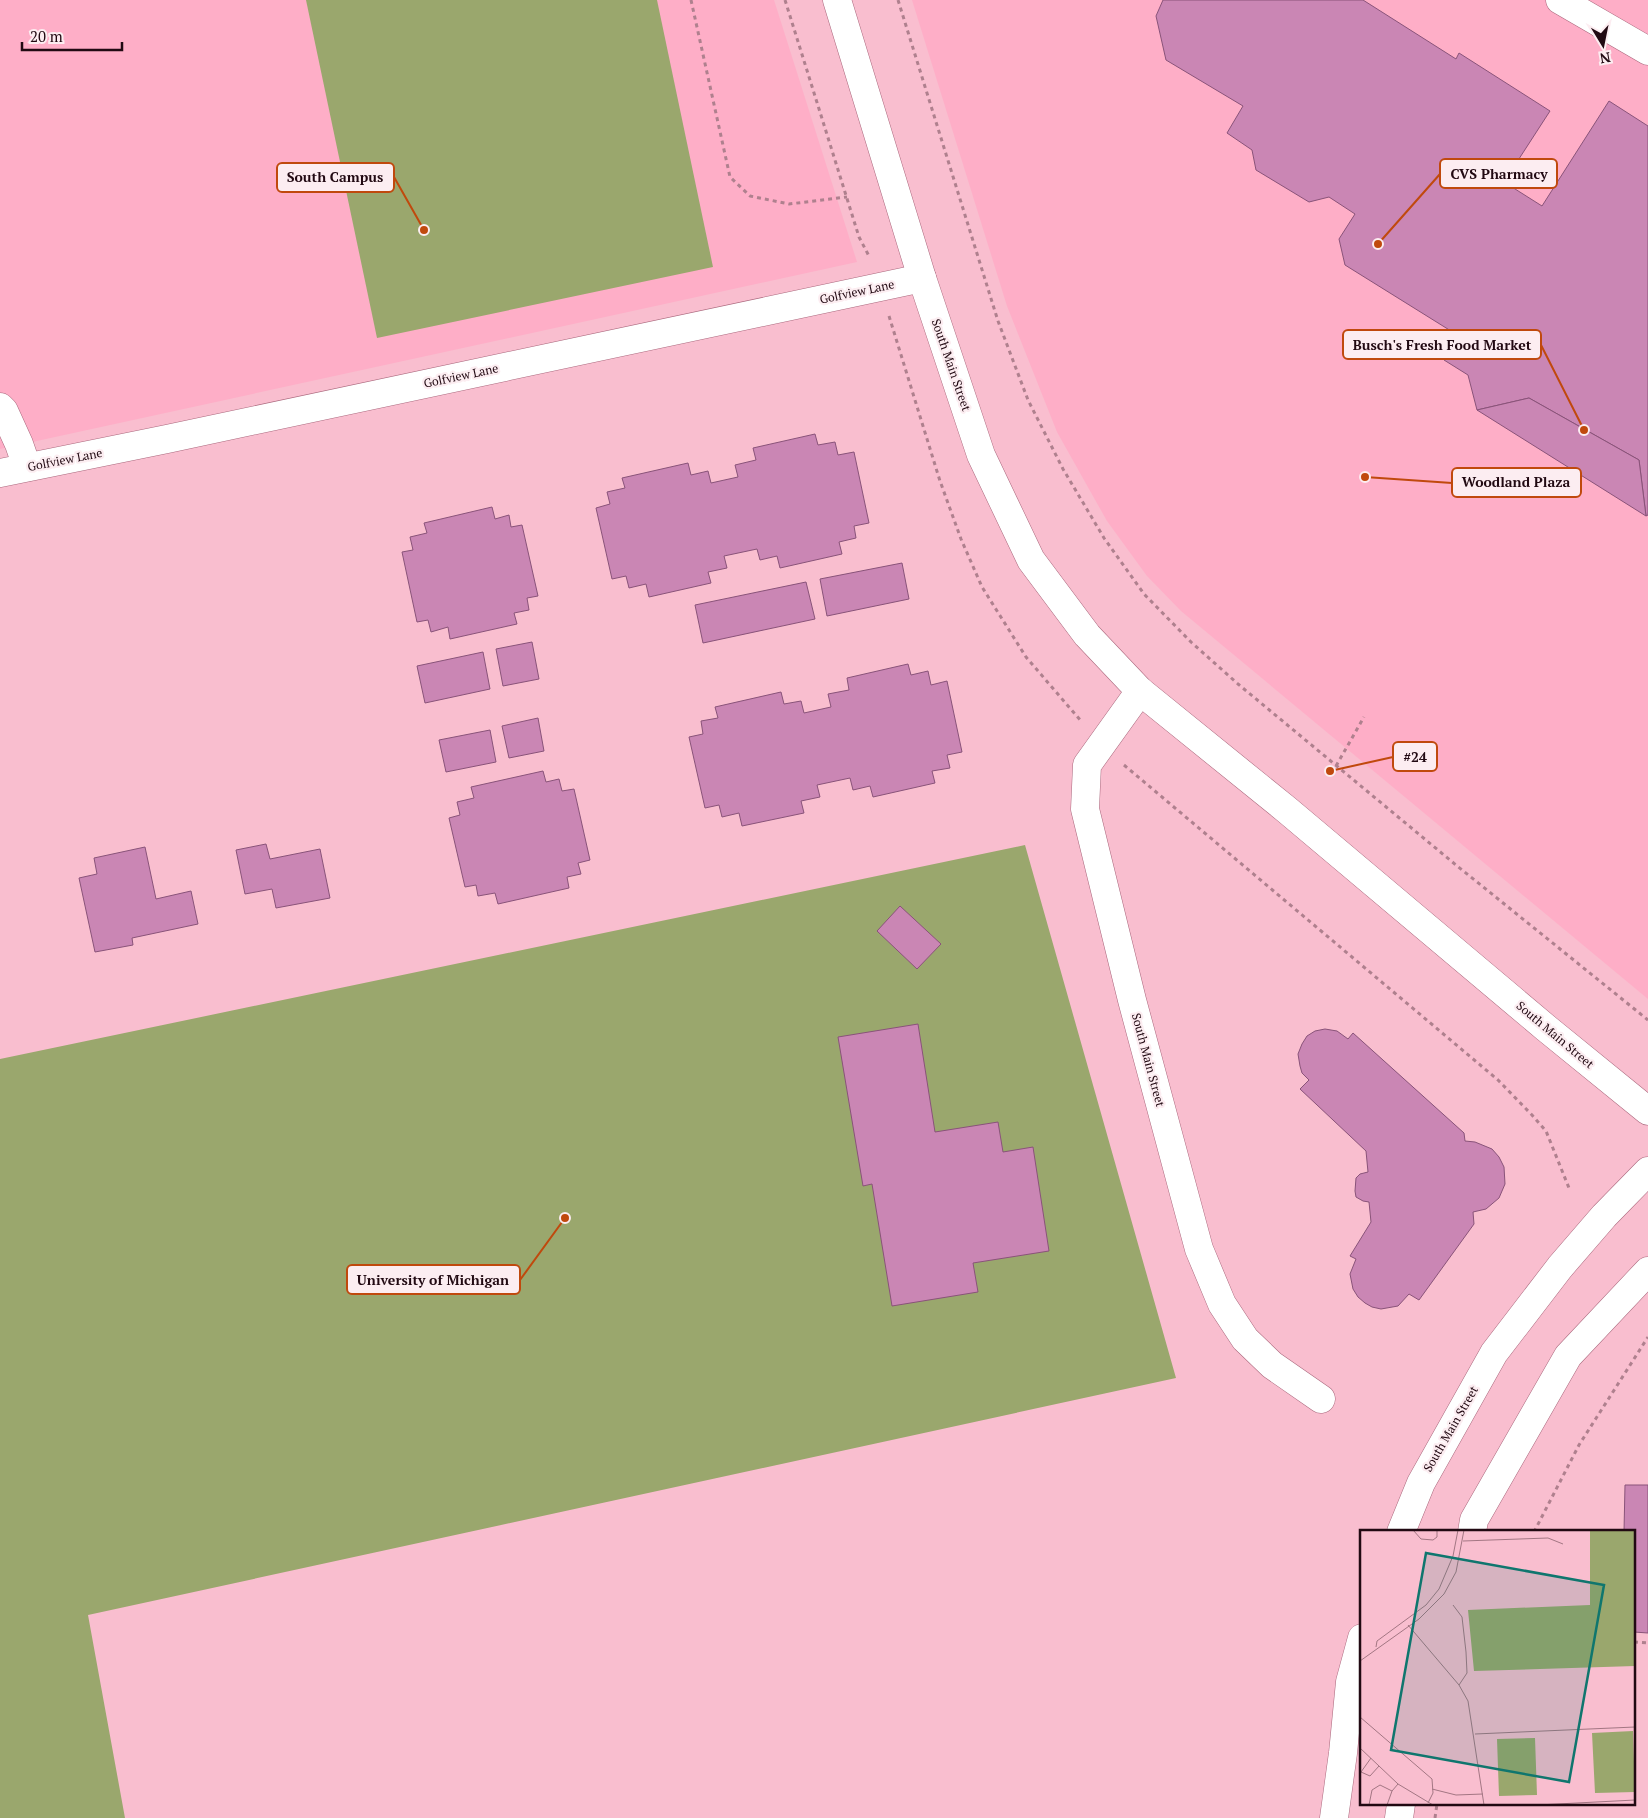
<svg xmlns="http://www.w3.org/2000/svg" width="1648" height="1818" viewBox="0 0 1648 1818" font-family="'PT Serif',serif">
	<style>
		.built { fill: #feaec7 }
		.green { fill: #9aa76d }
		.building { fill: #ca86b4; stroke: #895379 }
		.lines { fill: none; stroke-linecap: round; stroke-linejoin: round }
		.minor-casing { stroke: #aa687d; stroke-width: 29 }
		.major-casing { stroke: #aa687d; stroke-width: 29 }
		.path { stroke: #af808e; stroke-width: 3; stroke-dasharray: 4 4; stroke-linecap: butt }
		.minor { stroke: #fff; stroke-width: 28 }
		.major { stroke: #fff; stroke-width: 28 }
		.labels { text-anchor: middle; stroke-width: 4.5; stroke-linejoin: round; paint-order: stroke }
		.street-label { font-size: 12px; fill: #210912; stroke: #fcedf1 }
		.inset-road { fill: none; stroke: #a37683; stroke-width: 1 }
		.view { fill: #0f766e; fill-opacity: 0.15; stroke: #0f766e; stroke-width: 2.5 }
		.inset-edge { fill: none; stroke: #210912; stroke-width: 2.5 }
		.leader { fill: none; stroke: #c0490d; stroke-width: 2 }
		.callout-dot { fill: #c0490d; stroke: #fcedf1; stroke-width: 2 }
		.callout { fill: #fcedf1; stroke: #c0490d; stroke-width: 2 }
		.callout-label { font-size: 14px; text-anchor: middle; font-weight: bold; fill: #210912 }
	</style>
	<rect width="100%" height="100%" fill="#f9becf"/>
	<g class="built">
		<polygon points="0,0 774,0 857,262 0,449"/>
		<polygon points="912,0 1648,0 1648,999 1181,611 1147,576 1107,521 1057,432 1007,306"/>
	</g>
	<g class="green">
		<polygon points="306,0 657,0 713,267 377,338"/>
		<polygon points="1025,845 1176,1378 88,1615 125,1818 0,1818 0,1059"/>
	</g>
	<g class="building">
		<polygon points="1163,0 1363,0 1456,59 1459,53 1550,111 1504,182 1542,206 1609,101 1648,126 1648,515 1646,516 1639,460 1529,398 1477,410 1468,375 1444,360 1459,336 1345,265 1339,239 1355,214 1329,197 1309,202 1256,170 1252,150 1227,133 1243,106 1166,60 1156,16"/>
		<polygon points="1529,398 1639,460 1646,516 1477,410"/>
		<polygon points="815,434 818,445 835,442 838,455 854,452 869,523 854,526 856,538 839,542 842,554 780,568 777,556 760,560 757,549 724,556 727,568 708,572 711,583 649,597 646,584 629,588 626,576 612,579 596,508 610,504 607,492 625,488 622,478 688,463 691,475 708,471 711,483 738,477 735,465 756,460 753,448"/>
		<polygon points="492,507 495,519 509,515 511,527 522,525 538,596 527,598 529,610 514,613 517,624 450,639 448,627 431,632 428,620 417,622 402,552 413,550 410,537 427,533 424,523"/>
		<polygon points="902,563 909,599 827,616 820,579"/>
		<polygon points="806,582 815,619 703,643 695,605"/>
		<polygon points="532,642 539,679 503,686 496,649"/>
		<polygon points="483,652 490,689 425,703 417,666"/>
		<polygon points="908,664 911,675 928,671 931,685 947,681 962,752 947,755 950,768 932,771 935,783 873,797 870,786 853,790 850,778 817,785 820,797 801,801 804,813 742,826 739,813 722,817 719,805 705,808 689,737 703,734 701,721 718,718 715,707 781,692 784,704 801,701 804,713 831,707 828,694 849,690 847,678"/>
		<polygon points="538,718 544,751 509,758 502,726"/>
		<polygon points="490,730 496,762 446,772 439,740"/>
		<polygon points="543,771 546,782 559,779 562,791 574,789 590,860 578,863 581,874 567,877 569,888 498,904 495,893 478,896 476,885 465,887 449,818 460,815 457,802 474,798 471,787"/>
		<polygon points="266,844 270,859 320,849 330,898 276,908 272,889 245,894 236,850"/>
		<polygon points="145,847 156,899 191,891 198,924 132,938 133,945 95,952 79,878 97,874 94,858"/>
		<polygon points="900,906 941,944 917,969 877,931"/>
		<polygon points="918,1024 935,1132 998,1122 1003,1152 1033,1147 1049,1251 973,1263 978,1292 892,1306 872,1184 863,1186 838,1037"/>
		<polygon points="1325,1029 1337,1031 1348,1039 1353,1033 1464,1133 1465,1141 1475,1142 1492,1149 1499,1157 1504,1167 1505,1184 1499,1198 1486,1209 1473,1212 1474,1224 1419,1300 1409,1294 1398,1306 1381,1309 1372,1307 1365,1303 1358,1297 1353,1289 1350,1274 1356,1259 1350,1256 1371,1222 1369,1202 1363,1201 1356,1197 1355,1191 1356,1178 1360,1174 1368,1172 1366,1151 1300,1089 1309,1080 1302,1073 1300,1066 1298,1054 1302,1044 1307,1036 1315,1031"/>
		<polygon points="1625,1485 1648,1485 1648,1633 1634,1632 1634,1532 1624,1532"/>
	</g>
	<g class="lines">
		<defs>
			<g id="minor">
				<polyline points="837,0 922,278 981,455 1031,560 1087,635 1140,691 1287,810 1546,1028 1648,1111"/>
				<polyline points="1560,0 1648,51"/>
				<polyline points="0,407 4,411 19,444 27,467"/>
				<polyline points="0,473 167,439 922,278"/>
				<polyline points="1140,691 1087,765 1085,809 1132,1000 1199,1249 1222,1304 1245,1339 1272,1365 1321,1399"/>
			</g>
			<g id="major">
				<polyline points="1401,1532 1421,1483 1494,1353 1560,1267 1604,1216 1648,1171"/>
				<polyline points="1472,1532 1474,1520 1568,1356 1648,1271"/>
				<polyline points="1334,1818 1343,1753 1350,1682 1362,1638"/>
				<polyline points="1399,1818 1401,1804"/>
			</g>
		</defs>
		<use href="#minor" class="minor-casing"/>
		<use href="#major" class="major-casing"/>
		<g class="path">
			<polyline points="691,0 730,177 750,196 789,204 847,197"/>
			<polyline points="785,0 859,237 870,258"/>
			<polyline points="898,0 998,321 1028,400 1063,469 1104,538 1144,594 1191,642 1238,684 1456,865 1648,1020"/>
			<polyline points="889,316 940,481 961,539 982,587 1026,657 1081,721"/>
			<polyline points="1124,765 1498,1080 1532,1115 1546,1131 1569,1188"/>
			<polyline points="1336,766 1364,717"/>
			<polyline points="1534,1532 1579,1445 1648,1337"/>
			<polyline points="1634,1642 1648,1643"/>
			<polyline points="1435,1818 1437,1804"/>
		</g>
		<use href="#minor" class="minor"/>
		<use href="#major" class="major"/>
	</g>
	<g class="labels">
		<g class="street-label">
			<text transform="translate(857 292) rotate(-12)" y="4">Golfview Lane</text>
			<text transform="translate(951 365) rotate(71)" y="4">South Main Street</text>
			<text transform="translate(461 376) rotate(-12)" y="4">Golfview Lane</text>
			<text transform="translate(65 460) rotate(-11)" y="4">Golfview Lane</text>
			<text transform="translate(1555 1035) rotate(40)" y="4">South Main Street</text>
			<text transform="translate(1148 1060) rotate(75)" y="4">South Main Street</text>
			<text transform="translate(1451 1429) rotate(-60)" y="4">South Main Street</text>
		</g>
	</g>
	<g transform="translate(1360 1530)">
		<rect width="275" height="275" fill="#f9becf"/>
		<path d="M230 0H275V136L114 141 108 80 230 75ZM273 201 275 262 235 263 232 203ZM175 208 177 265 139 266 137 209Z" fill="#9aa76d"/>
		<path class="inset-road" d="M53 0 61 9 73 10 77 7V0M103 11 188 8 203 14M93 75 102 87 106 122 107 143 99 155M48 95 99 155 108 171 124 275M16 117 17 111 66 75 79 59 93 26 98 0M0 131 59 89 84 64 96 42 104 0M0 187 72 249 73 263 68 273M115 204 275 197M0 218 38 254M11 228 1 242 10 246 19 236M72 259 96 265 123 264M32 261 38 254 73 275M9 275 12 260 20 255 32 261 27 275M178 275 275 270"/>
		<path class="view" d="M66 23 244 55 209 252 31 220Z"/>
		<rect width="275" height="275" class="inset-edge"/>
	</g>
	<path class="leader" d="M1378 244L1440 174M424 230L394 177M1584 430L1541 345M1365 477L1452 483M1330 771L1393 757M565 1218L520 1280"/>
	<g class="callout-dot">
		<circle cx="1378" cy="244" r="5"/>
		<circle cx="424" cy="230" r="5"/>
		<circle cx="1584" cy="430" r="5"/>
		<circle cx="1365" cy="477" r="5"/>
		<circle cx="1330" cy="771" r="5"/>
		<circle cx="565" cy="1218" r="5"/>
	</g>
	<g class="callout">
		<rect x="1440" y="159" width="117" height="29" rx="5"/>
		<rect x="277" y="163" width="117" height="29" rx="5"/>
		<rect x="1343" y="330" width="198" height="29" rx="5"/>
		<rect x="1452" y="468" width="129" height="29" rx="5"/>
		<rect x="1393" y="742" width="44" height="29" rx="5"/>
		<rect x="347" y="1265" width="173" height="29" rx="5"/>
	</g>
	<g class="callout-label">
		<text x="1499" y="179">CVS Pharmacy</text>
		<text x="335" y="182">South Campus</text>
		<text x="1442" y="350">Busch's Fresh Food Market</text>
		<text x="1516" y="487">Woodland Plaza</text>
		<text x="1415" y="762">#24</text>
		<text x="433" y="1285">University of Michigan</text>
	</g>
	<g transform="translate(1603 45) rotate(170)" stroke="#fcedf1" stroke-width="4" paint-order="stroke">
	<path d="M0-4L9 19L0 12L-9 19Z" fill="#210912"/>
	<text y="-8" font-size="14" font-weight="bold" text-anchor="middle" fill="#210912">N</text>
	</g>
	<path d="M22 42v8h100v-8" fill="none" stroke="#210912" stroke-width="2.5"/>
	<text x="30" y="42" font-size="15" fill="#210912" stroke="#fcedf1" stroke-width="4" paint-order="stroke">20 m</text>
</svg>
